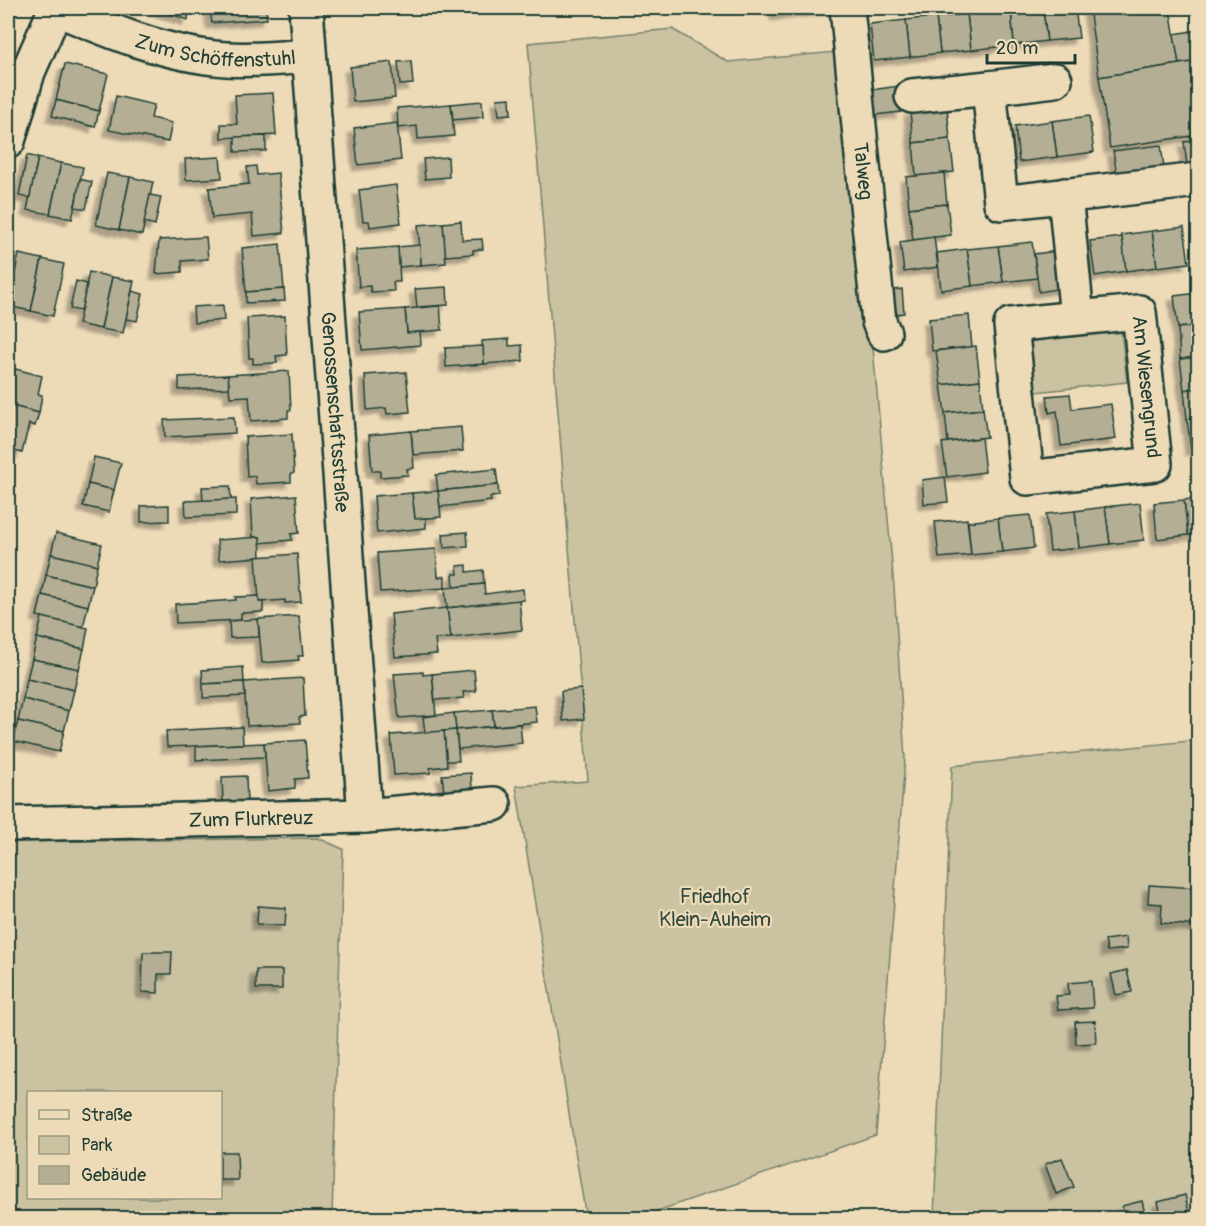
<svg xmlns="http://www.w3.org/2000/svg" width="1206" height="1226" viewBox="0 0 1206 1226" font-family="Pangolin,sans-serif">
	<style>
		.green { fill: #cbc2a2; stroke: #75806b; stroke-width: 1.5; fill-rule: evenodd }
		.building { fill: #b4af94; stroke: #1f3d34; stroke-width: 1.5; filter: url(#shadow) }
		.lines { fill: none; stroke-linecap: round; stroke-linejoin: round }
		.minor-casing { stroke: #1f3d34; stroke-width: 38 }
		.minor { stroke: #eddbb8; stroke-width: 33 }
		.labels { text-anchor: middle; stroke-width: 4.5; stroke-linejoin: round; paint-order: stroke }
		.street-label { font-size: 20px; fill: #1f3d34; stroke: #eddbb8 }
		.park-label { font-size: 20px; fill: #304a3f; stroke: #eddbb8 }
	</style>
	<defs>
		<filter id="shadow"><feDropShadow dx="-5.5" dy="5.5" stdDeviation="1.5" flood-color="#0004"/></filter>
	</defs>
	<rect width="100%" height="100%" fill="#eddbb8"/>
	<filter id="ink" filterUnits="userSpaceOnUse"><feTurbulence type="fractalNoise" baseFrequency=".0167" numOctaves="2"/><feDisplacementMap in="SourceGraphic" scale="12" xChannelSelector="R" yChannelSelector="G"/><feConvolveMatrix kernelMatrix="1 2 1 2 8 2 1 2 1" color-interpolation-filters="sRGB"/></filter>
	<g filter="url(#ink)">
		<g class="green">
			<polygon points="672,29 728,62 847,51 894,587 905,759 876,1135 637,1218 586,1218 516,786 588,781 528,43"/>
			<polygon points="1121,331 1127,382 1036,392 1030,341"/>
			<polygon points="1198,740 1198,1218 934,1218 952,766"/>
			<path d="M318 838 343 849 332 1218H8V842ZM28 1092H220V1198H28Z"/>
		</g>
		<g class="building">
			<polygon points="153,8 189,8 188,20"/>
			<polygon points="210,8 266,8 267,19 212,23"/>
			<polygon points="775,8 841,8 776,15"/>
			<polygon points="1029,8 1043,8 1047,41 1014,45 1011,10"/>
			<polygon points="1043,8 1075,8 1079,38 1047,41"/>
			<polygon points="1089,8 1137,8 1090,15"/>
			<polygon points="1137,8 1170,8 1179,64 1099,77 1090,15"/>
			<polygon points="1011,10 1014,45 971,50 967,14"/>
			<polygon points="967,14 971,50 940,53 936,17"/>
			<polygon points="936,17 940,53 910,57 906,20"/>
			<polygon points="906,20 910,57 874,61 870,24"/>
			<polygon points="1198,30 1198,61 1179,64 1174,34"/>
			<polygon points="411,61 413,84 400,85 398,62"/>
			<polygon points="1198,61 1198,135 1110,148 1099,77"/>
			<polygon points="392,62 395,98 353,102 350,67"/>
			<polygon points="65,64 108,74 99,111 56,100"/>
			<polygon points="899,86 901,112 875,115 871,90"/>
			<polygon points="273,93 276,135 221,138 221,124 237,124 235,95"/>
			<polygon points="116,96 154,105 151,118 172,123 168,142 109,130"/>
			<polygon points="510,98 511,114 499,115 497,99"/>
			<polygon points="56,100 99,111 95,127 52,116"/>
			<polygon points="482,101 483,117 453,120 451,104"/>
			<polygon points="451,104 454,136 418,139 417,126 398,128 397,108"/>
			<polygon points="947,107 950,139 913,143 910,111"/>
			<polygon points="1089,116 1094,152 1057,157 1052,121"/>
			<polygon points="1052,121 1057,157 1019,162 1015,126"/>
			<polygon points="397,123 401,160 358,165 354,128"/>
			<polygon points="266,136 266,151 235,152 235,137"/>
			<polygon points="950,139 954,172 916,176 913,143"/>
			<polygon points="1198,140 1198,164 1187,165 1184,142"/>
			<polygon points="1161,145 1164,168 1117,175 1113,151"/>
			<polygon points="27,155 38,158 30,198 19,196"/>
			<polygon points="220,157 222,178 186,180 185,159"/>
			<polygon points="448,157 449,177 425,179 423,159"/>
			<polygon points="38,158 61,163 50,214 27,210"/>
			<polygon points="61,163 83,167 72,219 50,214"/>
			<polygon points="256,166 257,175 278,173 284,233 254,236 252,214 212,218 209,188 249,184 247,167"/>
			<polygon points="107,173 130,177 119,230 96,225"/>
			<polygon points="944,173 947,204 909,208 906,177"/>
			<polygon points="130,177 153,182 142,235 119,230"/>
			<polygon points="80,179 92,182 86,209 75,207"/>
			<polygon points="396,185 401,223 370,227 369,221 363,221 359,190"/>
			<polygon points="150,195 161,197 155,225 144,222"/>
			<polygon points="947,204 951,235 913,240 909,208"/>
			<polygon points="461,221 462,240 482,239 483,249 473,250 473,254 445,256 443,223"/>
			<polygon points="443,223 446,263 421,265 418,225"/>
			<polygon points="1184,227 1189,263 1157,267 1152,231"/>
			<polygon points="1152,231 1157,267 1126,271 1121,235"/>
			<polygon points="206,237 208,259 182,261 182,272 156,274 159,240"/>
			<polygon points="934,237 938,267 904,272 900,242"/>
			<polygon points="1122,237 1126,271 1095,276 1090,241"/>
			<polygon points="1032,242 1037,278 1003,282 998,246"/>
			<polygon points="280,244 284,289 246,292 242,248"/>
			<polygon points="420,245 421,265 399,267 398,247"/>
			<polygon points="998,246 1003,282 972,286 967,249"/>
			<polygon points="398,247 400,282 393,282 394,291 371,292 370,286 359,287 356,250"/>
			<polygon points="967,249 972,286 941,290 937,253"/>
			<polygon points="1057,251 1062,288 1039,292 1034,254"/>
			<polygon points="19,254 42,259 31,311 8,306"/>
			<polygon points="42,259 64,264 53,316 31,311"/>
			<polygon points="89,272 112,277 101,329 78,324"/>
			<polygon points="112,277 134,281 123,333 101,329"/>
			<polygon points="76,281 87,284 81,311 70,309"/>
			<polygon points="447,287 448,305 417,307 415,289"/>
			<polygon points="284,289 285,301 246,303 246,292"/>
			<polygon points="902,289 904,313 887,315 885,291"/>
			<polygon points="132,291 143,294 137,321 126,319"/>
			<polygon points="1198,293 1198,326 1178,328 1174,296"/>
			<polygon points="223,305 224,320 194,323 193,307"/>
			<polygon points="440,306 442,330 407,333 405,309"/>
			<polygon points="405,309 407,333 420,332 421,345 362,350 359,312"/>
			<polygon points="969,315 972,347 932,351 929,319"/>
			<polygon points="285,316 287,355 276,356 277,363 253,364 253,358 249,358 247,318"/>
			<polygon points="1198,326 1198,357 1180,359 1178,328"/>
			<polygon points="509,339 509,346 522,345 523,361 484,364 482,341"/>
			<polygon points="483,346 484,364 446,367 445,348"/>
			<polygon points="976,346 980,380 941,385 936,351"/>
			<polygon points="1198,357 1198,388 1184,390 1180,359"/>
			<polygon points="8,367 42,376 38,394 42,395 39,413 8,405"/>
			<polygon points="289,371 291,410 288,410 288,418 251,421 249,396 230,397 228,375"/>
			<polygon points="406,372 410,412 387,414 386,408 367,410 365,375"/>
			<polygon points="228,375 229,388 179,390 179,377"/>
			<polygon points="980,380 983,409 945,413 941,385"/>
			<polygon points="1198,388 1198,418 1187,419 1184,390"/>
			<polygon points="1070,394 1072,409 1111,404 1116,439 1061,446 1057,411 1049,413 1047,396"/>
			<polygon points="8,405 39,413 35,426 29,424 22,453 8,449"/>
			<polygon points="983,409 987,437 948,442 945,413"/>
			<polygon points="234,417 235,433 165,437 164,420"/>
			<polygon points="1198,418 1198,449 1191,450 1187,419"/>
			<polygon points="461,427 463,451 413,455 411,431"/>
			<polygon points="411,431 414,468 407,469 408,475 380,477 380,471 372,471 369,435"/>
			<polygon points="292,434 294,473 291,474 291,482 256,484 255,476 247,477 245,437"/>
			<polygon points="981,438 985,472 947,477 942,443"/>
			<polygon points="94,457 121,463 114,490 88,484"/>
			<polygon points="496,469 498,485 438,491 436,475"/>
			<polygon points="945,477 948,502 924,504 922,480"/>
			<polygon points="88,484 114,490 109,512 83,506"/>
			<polygon points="498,485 499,496 490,497 491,501 440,507 438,491"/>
			<polygon points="230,486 231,499 203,501 202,487"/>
			<polygon points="438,491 441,517 415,519 412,493"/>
			<polygon points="412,493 415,519 426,518 426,528 377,533 374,496"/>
			<polygon points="296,495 299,533 291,534 292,540 260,543 260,537 253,537 251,499"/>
			<polygon points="1198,498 1198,534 1188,535 1184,500"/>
			<polygon points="236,499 236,515 186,517 185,501"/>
			<polygon points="1184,500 1188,535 1157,539 1154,503"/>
			<polygon points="1140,503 1144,540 1110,544 1105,507"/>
			<polygon points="169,505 169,521 141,522 141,506"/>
			<polygon points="1105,507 1110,544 1079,548 1075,511"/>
			<polygon points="1075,511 1079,548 1050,551 1046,514"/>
			<polygon points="1030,515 1034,548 1002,552 998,518"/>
			<polygon points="998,518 1002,552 971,555 968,522"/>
			<polygon points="967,519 971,555 939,558 935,522"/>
			<polygon points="467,532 468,546 444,548 443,534"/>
			<polygon points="56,533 102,544 97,565 51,554"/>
			<polygon points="260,537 261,557 219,560 217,540"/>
			<polygon points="436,549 438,577 445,576 445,588 380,592 377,553"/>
			<polygon points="8,554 13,555 8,576"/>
			<polygon points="51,554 97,565 93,586 46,575"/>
			<polygon points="297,554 301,602 285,603 285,600 259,602 256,557"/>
			<polygon points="467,565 467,572 483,570 484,584 454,587 453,574 458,574 457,566"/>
			<polygon points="46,575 93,586 88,606 42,595"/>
			<polygon points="484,584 485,594 523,589 524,600 447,608 445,588"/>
			<polygon points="42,595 88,606 83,627 37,616"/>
			<polygon points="259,596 259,602 263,602 263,612 241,613 241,620 176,623 175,604 236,600 235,597"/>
			<polygon points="519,600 522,630 451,638 447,608"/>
			<polygon points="447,608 451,638 435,639 437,654 395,657 391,614"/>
			<polygon points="299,616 303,656 298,656 299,660 262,663 258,619"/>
			<polygon points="42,617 88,628 84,649 37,638"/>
			<polygon points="258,619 259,637 230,638 229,621"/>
			<polygon points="37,638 84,649 79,669 32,659"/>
			<polygon points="32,659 79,669 74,690 27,679"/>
			<polygon points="243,667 244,682 203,684 202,670"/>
			<polygon points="474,670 476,691 463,692 464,698 435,700 432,674"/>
			<polygon points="423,672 423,675 432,674 436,715 399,718 394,674"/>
			<polygon points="303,678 305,716 299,717 300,723 247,726 244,682"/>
			<polygon points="27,679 74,690 69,711 23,699"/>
			<polygon points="244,682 245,696 203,698 203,684"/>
			<polygon points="581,689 584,719 563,721 561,691"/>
			<polygon points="23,699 69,711 64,731 18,721"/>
			<polygon points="535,706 537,722 494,726 492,710"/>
			<polygon points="492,710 494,726 456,730 454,713"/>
			<polygon points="454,713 456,730 425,733 423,717"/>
			<polygon points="18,721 64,731 59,752 13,741"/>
			<polygon points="520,724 522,743 458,749 456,730"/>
			<polygon points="242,727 243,744 167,747 166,731"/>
			<polygon points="456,730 459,761 446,761 444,731"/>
			<polygon points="444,731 447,766 430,768 430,773 394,775 391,735"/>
			<polygon points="305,740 308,778 295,779 295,788 268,791 264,743"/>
			<polygon points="264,743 265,757 196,760 196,746"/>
			<polygon points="471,773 472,789 444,792 442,775"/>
			<polygon points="246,776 247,803 223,804 222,777"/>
			<polygon points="1149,885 1198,888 1198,926 1161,923 1162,904 1148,903"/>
			<polygon points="258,906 286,908 285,926 257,924"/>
			<polygon points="1126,937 1127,949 1107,951 1105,940"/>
			<polygon points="143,952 172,952 171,974 158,974 158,993 142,992"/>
			<rect x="256" y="970" width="26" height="19"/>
			<polygon points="1127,970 1132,992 1116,995 1111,974"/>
			<polygon points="1091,981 1093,1008 1058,1010 1056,996 1069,995 1068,983"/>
			<polygon points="1095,1021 1096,1043 1076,1044 1075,1022"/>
			<polygon points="220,1152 237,1152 238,1180 220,1180"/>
			<polygon points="1062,1158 1074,1187 1056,1194 1045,1164"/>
			<polygon points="1185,1195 1190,1217 1162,1218 1158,1202"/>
			<polygon points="1142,1201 1146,1218 1125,1218 1122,1206"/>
		</g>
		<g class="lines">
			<defs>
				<g id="minor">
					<path id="s1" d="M55 8C109 31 167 55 226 59 254 61 282 58 309 56"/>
					<path id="s2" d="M306 8 365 816"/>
					<path id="s3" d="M847 8 879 322 884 333"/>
					<polyline points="989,88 1055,80"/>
					<polyline points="912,96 989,88 1001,203 1198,180"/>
					<polyline points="8,141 28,72 56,8"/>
					<path id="s4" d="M1065 195 1077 318 1139 312 1155 464 1027 478 1011 325 1077 318"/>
					<path id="s5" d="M8 824 365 816 494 804"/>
				</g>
			</defs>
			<use href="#minor" class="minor-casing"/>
			<use href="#minor" class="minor"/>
		</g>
	</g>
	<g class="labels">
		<g class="street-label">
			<text dy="7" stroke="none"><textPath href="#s1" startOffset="168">Zum Schöffenstuhl</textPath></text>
			<text dy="7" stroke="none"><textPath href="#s3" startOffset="164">Talweg</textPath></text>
			<text dy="7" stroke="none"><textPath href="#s4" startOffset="261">Am Wiesengrund</textPath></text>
			<text dy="7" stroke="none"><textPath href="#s2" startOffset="405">Genossenschaftsstraße</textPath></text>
			<text dy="7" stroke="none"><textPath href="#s5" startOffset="243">Zum Flurkreuz</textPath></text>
		</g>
		<g class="park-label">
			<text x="715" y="903">Friedhof<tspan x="715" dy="23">Klein-Auheim</tspan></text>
		</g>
	</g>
	<rect width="1206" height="1226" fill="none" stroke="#eddbb8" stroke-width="30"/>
	<rect x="15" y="15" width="1176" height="1196" fill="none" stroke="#1f3d34" stroke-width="2" filter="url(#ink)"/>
	<rect x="27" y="1091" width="195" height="108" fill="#eddbb8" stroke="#9b9c83" stroke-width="1.5"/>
	<rect x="39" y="1110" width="30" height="9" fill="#eddbb8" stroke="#9b9c83" stroke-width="1.5"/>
	<text x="81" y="1121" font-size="18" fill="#1f3d34">Straße</text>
	<rect x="39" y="1136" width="30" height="18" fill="#cbc2a2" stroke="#9b9c83" stroke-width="1.5"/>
	<text x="81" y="1151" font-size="18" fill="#1f3d34">Park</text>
	<rect x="39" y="1166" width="30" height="18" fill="#b4af94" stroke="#9b9c83" stroke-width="1.5"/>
	<text x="81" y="1181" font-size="18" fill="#1f3d34">Gebäude</text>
	<path d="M987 54v9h88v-9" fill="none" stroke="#1f3d34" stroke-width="3"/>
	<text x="996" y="54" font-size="18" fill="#1f3d34" stroke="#eddbb8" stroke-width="4.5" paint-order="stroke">20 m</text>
</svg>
